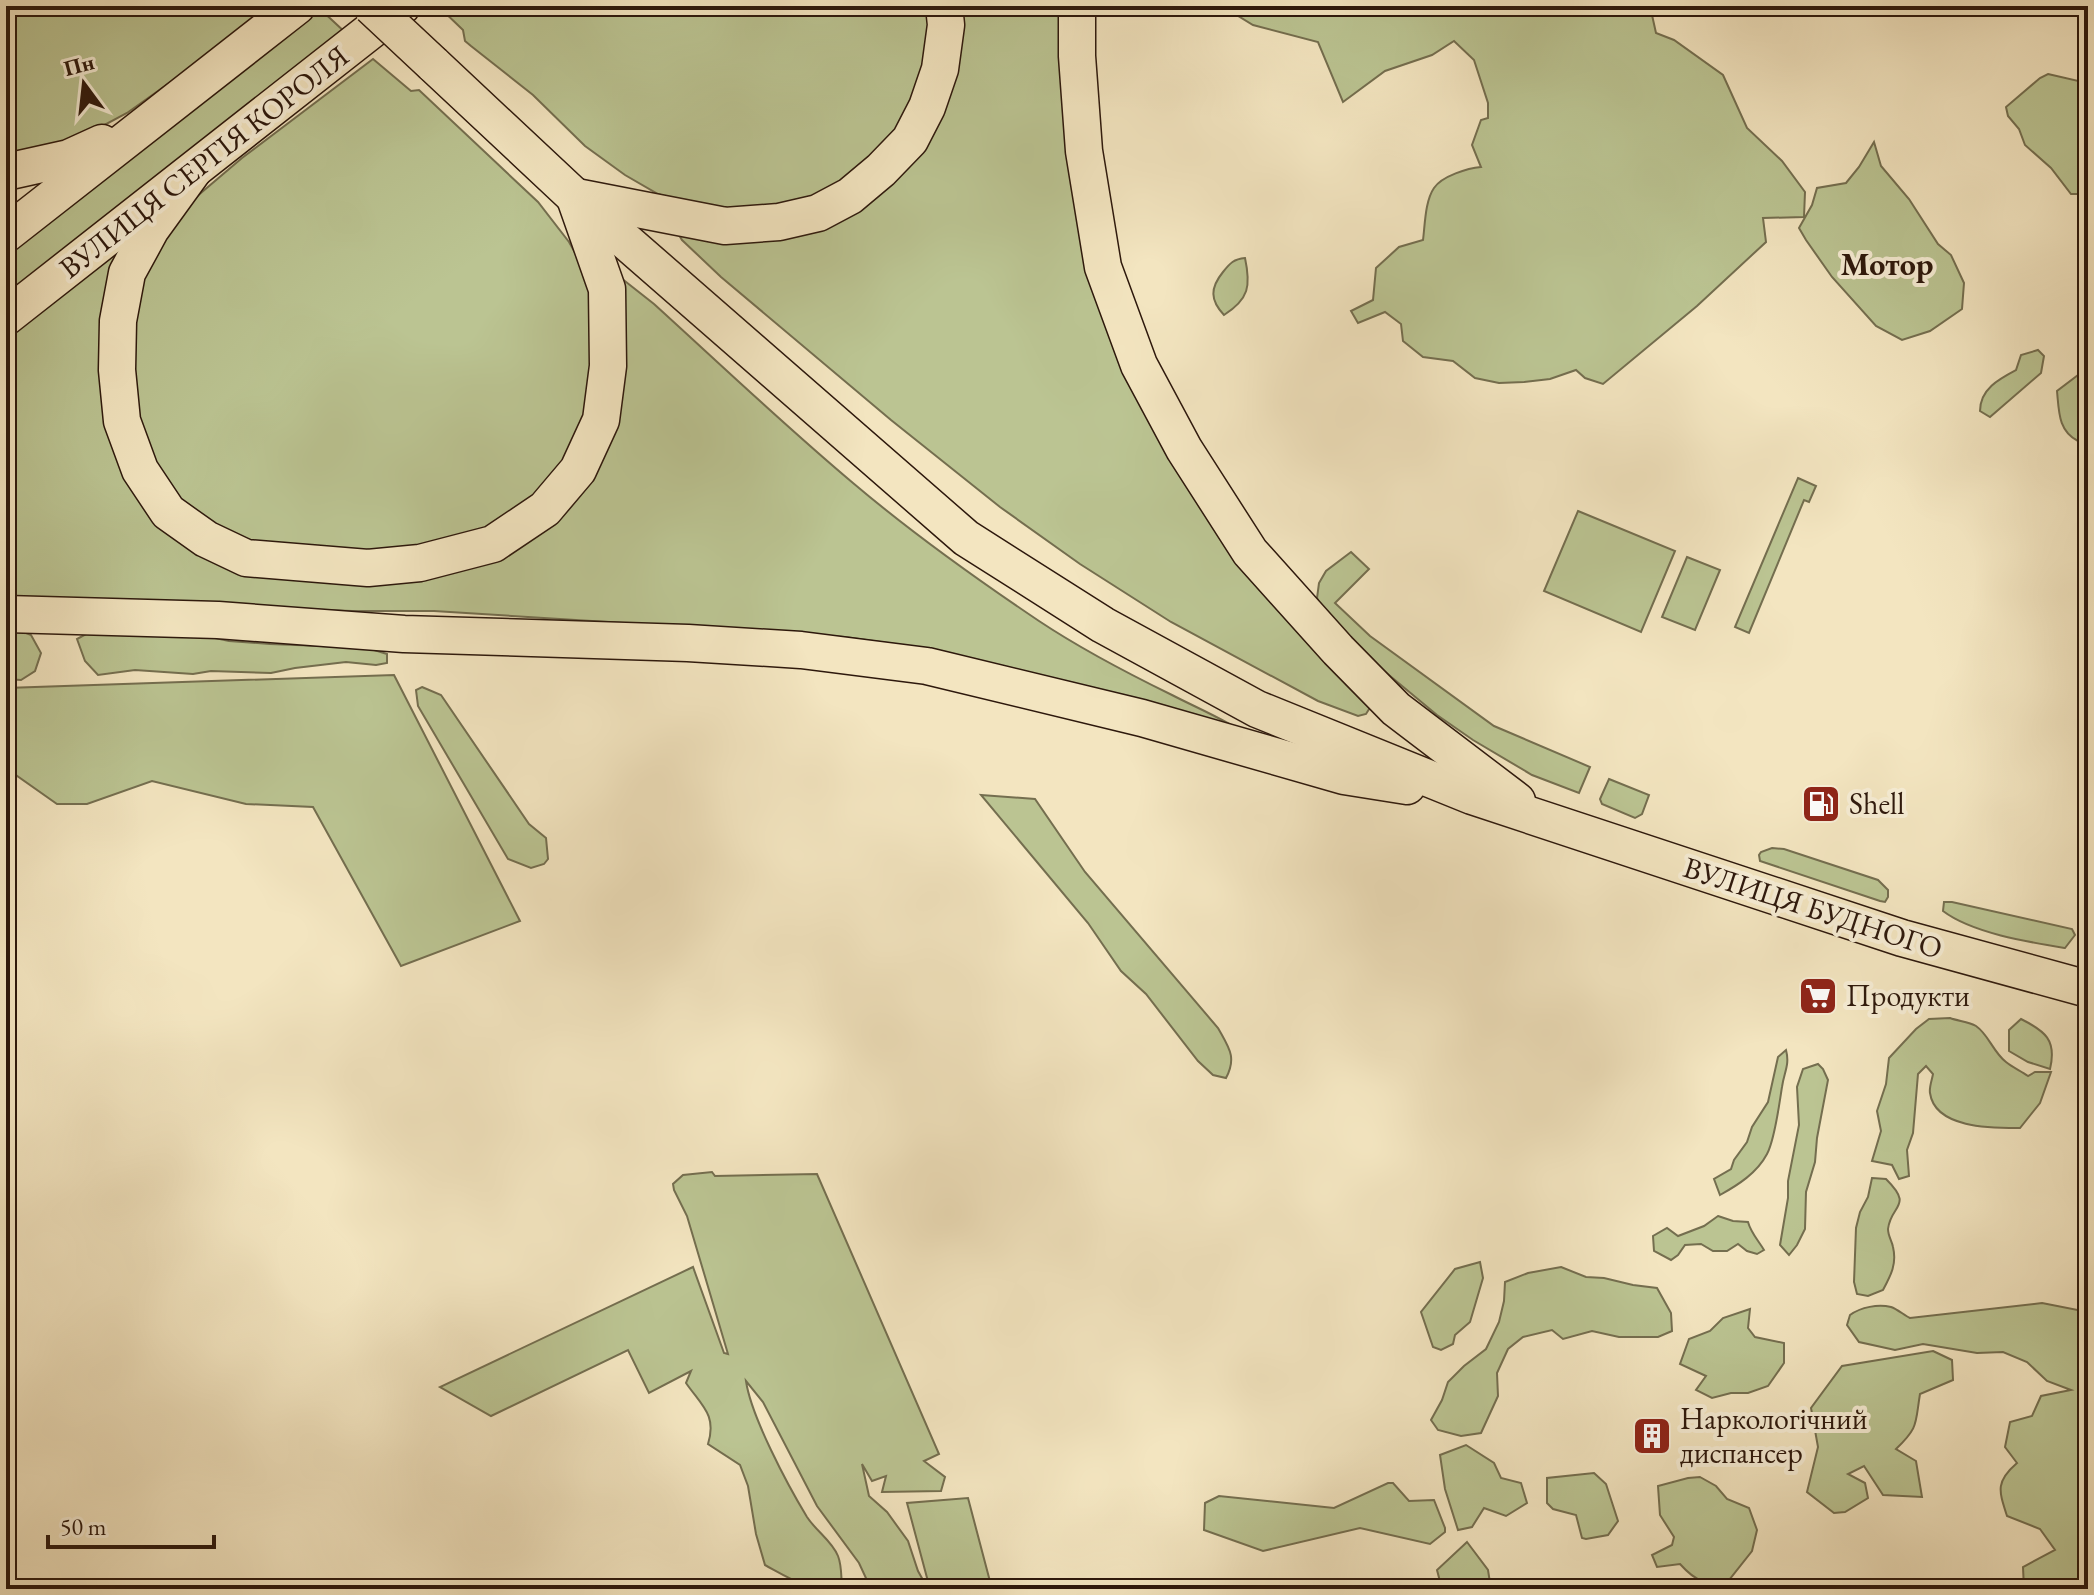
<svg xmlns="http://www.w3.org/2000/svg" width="2094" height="1595" viewBox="0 0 2094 1595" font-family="'EB Garamond',serif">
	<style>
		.green { fill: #bbc492; stroke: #746e4f; stroke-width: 2 }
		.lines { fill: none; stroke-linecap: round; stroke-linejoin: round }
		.highway-casing { stroke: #2d180c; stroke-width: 39 }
		.highway { stroke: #f3e5c0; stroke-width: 36 }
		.highway-bridge-casing { stroke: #2d180c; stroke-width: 39; stroke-linecap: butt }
		.highway-bridge { stroke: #f3e5c0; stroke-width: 36 }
		.labels { text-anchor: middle; stroke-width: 8; stroke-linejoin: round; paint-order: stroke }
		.street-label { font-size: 30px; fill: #2d180c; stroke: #f7eed6 }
		.poi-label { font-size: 30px; fill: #2d180c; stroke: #f7eed6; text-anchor: start }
		.neighbourhood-label { font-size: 32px; font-weight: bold; fill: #2d180c; stroke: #f7eed6 }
	</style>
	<rect width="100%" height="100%" fill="#f3e5c0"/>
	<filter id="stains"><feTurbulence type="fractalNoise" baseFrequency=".0025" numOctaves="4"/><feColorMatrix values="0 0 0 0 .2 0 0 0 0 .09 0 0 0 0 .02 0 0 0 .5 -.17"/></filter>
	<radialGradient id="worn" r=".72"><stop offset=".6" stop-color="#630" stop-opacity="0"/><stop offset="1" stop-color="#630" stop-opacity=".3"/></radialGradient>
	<g class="green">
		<polygon points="6,6 268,6 179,76 127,113 82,137 6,158"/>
		<polygon points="438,6 931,6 930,52 895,137 834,192 735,213 691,205 658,194 625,175 585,146 533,95 471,46 465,41 463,30"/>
		<polygon points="955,6 1061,6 1107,308 1371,706 1366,714 1358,716 1318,701 1171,622 1080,564 1000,507 891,420 721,277 682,240 676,230 878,191"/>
		<path d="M1222 6H1650L1656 33 1674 40 1723 75 1747 128 1782 161 1805 192 1804 217 1763 218 1766 242 1697 306 1603 384 1585 378 1576 370 1550 379 1524 382 1499 383 1475 378 1453 361 1423 357 1403 341 1401 324 1385 312 1358 323 1351 311 1373 300 1376 268 1399 247 1423 240C1425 225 1425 201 1434 188 1442 176 1468 168 1481 167L1472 145 1481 120 1488 118V103L1474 60 1454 41 1432 55 1385 71 1343 102 1318 42 1253 25Z"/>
		<polygon points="319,8 348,35 6,298 6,252"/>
		<polygon points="373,59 411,91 419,90 538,202 569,242 582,265 599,328 578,450 515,518 413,553 271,545 231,535 177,502 156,480 120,369 145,260 195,198 242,158"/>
		<polygon points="2048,74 2083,82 2088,92 2087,194 2071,194 2051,168 2025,145 2019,129 2008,116 2006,107 2040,78"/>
		<polygon points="1874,142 1881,166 1909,199 1938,244 1951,255 1964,283 1962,309 1930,331 1902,340 1876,326 1832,277 1806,240 1799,228 1812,205 1817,188 1846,183 1859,167"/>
		<path d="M121 247 100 342 188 539 441 569 575 490 621 278 654 304C720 364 785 426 853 483 912 533 975 578 1039 621 1081 649 1127 673 1172 695 1199 709 1227 720 1252 738L909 646 845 637 434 611H352L73 600H6V336Z"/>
		<path d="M1245 258C1251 286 1249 299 1224 315 1210 300 1210 288 1223 272 1230 263 1234 259 1245 258Z"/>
		<path d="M2088 344V426L2078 441C2058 431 2059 411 2057 391L2078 375V359Z"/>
		<path d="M2038 350 2044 356 2041 373 1990 417 1980 411C1980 389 1999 379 2016 370L2021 355Z"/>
		<polygon points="1798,478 1816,486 1809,502 1804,500 1749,633 1735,627"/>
		<polygon points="1578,511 1675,551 1641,632 1544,591"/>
		<polygon points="1351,552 1369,569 1335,603 1370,636 1494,726 1590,767 1579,793 1532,775 1473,740 1437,715 1366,656 1322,610 1317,598 1319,583 1326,571"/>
		<polygon points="1687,557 1720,570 1695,630 1662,617"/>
		<polygon points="9,626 31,635 41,653 35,671 21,680 6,679 6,627"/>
		<polygon points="97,628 201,635 229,641 270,644 347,647 371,649 387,654 387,663 376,665 346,662 295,668 271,673 211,671 193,674 135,670 98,675 85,661 77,639"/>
		<polygon points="394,675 520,921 401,966 313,807 246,804 152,781 87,804 57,804 10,771 6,770 6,688"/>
		<polygon points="422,687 441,695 529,824 546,838 548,859 544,864 531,868 508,859 418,706 416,690"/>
		<polygon points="1609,779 1649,795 1642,814 1635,818 1602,804 1600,799"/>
		<path d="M981 795 1035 799 1085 872 1218 1028C1229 1048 1237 1057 1226 1078L1213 1075 1198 1061 1146 994 1121 971 1088 923Z"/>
		<polygon points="1772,848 1784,849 1878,880 1888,890 1888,897 1885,902 1880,901 1760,861 1759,855 1761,852"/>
		<path d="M1944 902H1952L2072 929 2075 935 2065 948C2028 942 1972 933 1943 911Z"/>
		<path d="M1950 1018C1958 1021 1969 1022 1976 1026 1989 1035 1993 1052 2006 1062 2012 1067 2021 1071 2028 1076L2035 1072H2051L2040 1103 2020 1128C1994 1128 1935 1129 1930 1093 1929 1087 1932 1080 1933 1074L1926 1066 1918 1074 1913 1133 1907 1150 1909 1176 1899 1179 1892 1165 1872 1161 1881 1131 1877 1111 1886 1084 1889 1058 1916 1029 1929 1019Z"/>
		<path d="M2021 1019C2045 1031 2057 1040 2050 1069L2028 1062 2009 1051V1030Z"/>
		<path d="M1786 1050C1790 1065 1784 1072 1782 1087 1779 1105 1775 1139 1767 1154 1757 1173 1738 1185 1720 1195L1714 1179 1731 1169 1734 1160 1747 1142 1752 1127 1768 1102 1778 1057Z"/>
		<polygon points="1818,1064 1823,1069 1828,1080 1817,1138 1815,1162 1806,1192 1805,1229 1797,1245 1789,1255 1780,1245 1788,1198 1788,1181 1799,1125 1797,1087 1803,1069"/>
		<path d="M712 1172 715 1176 817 1174 939 1454 924 1461 945 1477 941 1491 882 1492 886 1476 872 1481 862 1464 869 1496 887 1512 908 1541 918 1571 928 1589H871L859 1563 817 1506 763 1402 746 1381C751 1416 787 1484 807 1517 816 1531 832 1541 838 1556 842 1566 841 1577 842 1587 814 1595 789 1578 765 1565L756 1534 748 1486 740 1465 708 1444C717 1415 702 1406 686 1383L691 1371 649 1393 628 1350 491 1416 440 1387 693 1267 724 1353 728 1354 687 1216 674 1190 673 1184 683 1175Z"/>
		<path d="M1872 1178 1886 1179C1914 1207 1891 1204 1888 1229 1888 1236 1892 1241 1893 1247 1897 1264 1891 1275 1883 1290L1868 1296 1857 1294 1854 1282 1856 1228 1860 1212 1868 1197Z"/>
		<path d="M1718 1216 1733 1221 1748 1222C1751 1233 1758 1240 1764 1250L1757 1254 1747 1251 1738 1244 1727 1251H1713L1701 1244 1685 1245 1678 1255 1671 1260 1654 1251 1653 1236 1667 1228 1678 1236 1704 1226Z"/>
		<polygon points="1480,1262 1483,1278 1470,1322 1455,1335 1453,1344 1441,1350 1433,1347 1421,1312 1455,1269"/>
		<polygon points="1561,1267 1586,1277 1604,1278 1633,1285 1657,1288 1671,1313 1672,1331 1658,1337 1619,1337 1592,1331 1563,1339 1552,1330 1523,1337 1508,1349 1497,1373 1498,1396 1481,1433 1461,1436 1438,1430 1431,1420 1442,1400 1448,1382 1464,1366 1486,1349 1499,1322 1504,1301 1505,1282 1528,1273"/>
		<path d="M2042 1303 2088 1312V1589H2024L2023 1567 2055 1550 2040 1529 2007 1516C1999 1491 1995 1482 2017 1463L2005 1447 2010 1422 2032 1416 2041 1396 2071 1390 2047 1381 2027 1362 2003 1352 1977 1353 1923 1344 1895 1350 1859 1342 1847 1325 1850 1315C1861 1307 1878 1304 1891 1307 1897 1309 1904 1315 1910 1318Z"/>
		<polygon points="1750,1309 1748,1328 1755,1337 1784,1343 1784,1363 1768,1386 1748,1393 1731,1393 1712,1398 1696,1390 1706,1376 1680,1364 1689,1339 1710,1331 1723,1318"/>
		<path d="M1933 1351 1952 1360 1953 1380 1920 1394C1915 1424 1919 1427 1896 1449L1916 1461 1922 1497 1883 1495 1864 1466 1848 1474 1865 1483 1868 1498 1845 1512 1834 1513 1807 1492 1818 1447 1811 1408 1842 1366Z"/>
		<polygon points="1466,1445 1494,1463 1501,1478 1521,1483 1527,1503 1506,1516 1484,1508 1472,1527 1458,1530 1445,1489 1440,1455"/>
		<polygon points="1594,1473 1606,1484 1618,1521 1608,1535 1586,1539 1582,1538 1576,1515 1553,1509 1547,1503 1547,1478"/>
		<path d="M1700 1477 1716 1486 1727 1499 1749 1508 1757 1530 1752 1551 1729 1580C1705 1584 1697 1583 1680 1564L1657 1567 1652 1555 1672 1545 1674 1537 1660 1515 1658 1486 1688 1478Z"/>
		<polygon points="1388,1483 1393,1483 1409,1501 1434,1500 1445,1528 1445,1532 1430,1544 1360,1528 1263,1551 1204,1530 1205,1503 1219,1496 1334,1508"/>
		<polygon points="968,1498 992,1589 930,1589 907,1503"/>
		<polygon points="1467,1542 1488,1570 1491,1589 1442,1589 1437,1570"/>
	</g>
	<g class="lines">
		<defs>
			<g id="highway">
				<polyline points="1077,6 1077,56 1084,151 1103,267 1139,365 1184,449 1250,552 1338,650 1396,709 1517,801"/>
				<polyline points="433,64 575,197 966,538 1103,625 1257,709 1472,796 1902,938 2088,989"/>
				<polyline points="193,171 151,229 127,273 118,321 117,370 122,421 140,470 168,512 206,539 246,558 368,568 420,563 493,544 545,509 578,470 601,420 608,366 607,289 575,198"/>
				<polyline points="6,172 69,158 102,143"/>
				<polyline points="576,197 725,226 779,222 818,213 850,196 881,170 910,140 927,107 940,69 946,25 944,6"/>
				<polyline points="6,234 297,6"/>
				<polyline points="6,317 402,6"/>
				<polyline points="6,614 218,620 404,634 688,643 801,650 927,666 1142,718 1344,776 1407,786"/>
			</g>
		</defs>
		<use href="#highway" class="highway-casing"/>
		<use href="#highway" class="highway"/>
		<defs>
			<polyline id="highway-bridge" points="371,6 433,64"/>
		</defs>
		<use href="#highway-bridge" class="highway-bridge-casing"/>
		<use href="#highway-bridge" class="highway-bridge"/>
	</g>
	<defs>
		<symbol id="fuel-square" viewBox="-11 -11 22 22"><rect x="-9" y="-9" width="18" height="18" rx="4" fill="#8f2418" stroke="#f7eed6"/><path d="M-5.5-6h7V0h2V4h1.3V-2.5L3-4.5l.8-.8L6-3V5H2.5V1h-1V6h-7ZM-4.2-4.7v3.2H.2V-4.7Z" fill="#fff"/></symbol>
		<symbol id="supermarket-square" viewBox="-11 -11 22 22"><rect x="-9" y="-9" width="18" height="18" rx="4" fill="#8f2418" stroke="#f7eed6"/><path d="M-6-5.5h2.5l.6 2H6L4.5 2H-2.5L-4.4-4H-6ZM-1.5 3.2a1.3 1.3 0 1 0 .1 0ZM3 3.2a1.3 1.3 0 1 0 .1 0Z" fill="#fff"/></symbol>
		<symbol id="building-square" viewBox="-11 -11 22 22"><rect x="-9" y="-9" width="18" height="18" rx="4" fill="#8f2418" stroke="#f7eed6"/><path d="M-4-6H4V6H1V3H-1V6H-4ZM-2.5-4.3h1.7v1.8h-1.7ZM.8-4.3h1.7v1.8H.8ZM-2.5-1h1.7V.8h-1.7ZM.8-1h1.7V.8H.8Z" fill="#fff"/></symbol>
	</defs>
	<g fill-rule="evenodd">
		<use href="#fuel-square" x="1799" y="782" width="44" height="44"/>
		<use href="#supermarket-square" x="1796" y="974" width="44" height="44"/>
		<use href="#building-square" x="1630" y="1414" width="44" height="44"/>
	</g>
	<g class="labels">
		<g class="street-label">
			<text transform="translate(204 162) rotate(-38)" y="10">ВУЛИЦЯ СЕРГІЯ КОРОЛЯ</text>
			<text transform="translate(1813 908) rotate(18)" y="10">ВУЛИЦЯ БУДНОГО</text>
		</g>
		<g class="poi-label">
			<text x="1849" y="814">Shell</text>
			<text x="1846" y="1006">Продукти</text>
			<text x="1680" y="1429">Наркологічний<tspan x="1680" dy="34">диспансер</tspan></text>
		</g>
		<g class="neighbourhood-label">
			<text x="1887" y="275">Мотор</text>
		</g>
	</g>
	<rect width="2094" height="1595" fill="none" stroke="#f3e5c0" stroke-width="32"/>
	<rect x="8" y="8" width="2078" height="1579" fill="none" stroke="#2d180c" stroke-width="4"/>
	<rect x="16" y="16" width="2062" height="1563" fill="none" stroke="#2d180c" stroke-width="2"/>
	<g transform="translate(84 84) rotate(345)" stroke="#f7eed6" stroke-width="6" paint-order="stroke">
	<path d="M0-6L14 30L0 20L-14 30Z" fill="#2d180c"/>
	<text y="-12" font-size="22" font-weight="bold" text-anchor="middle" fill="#2d180c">Пн</text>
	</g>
	<path d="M48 1535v12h166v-12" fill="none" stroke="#2d180c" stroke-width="4"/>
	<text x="60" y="1535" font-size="24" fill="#2d180c" stroke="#f7eed6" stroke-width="6" paint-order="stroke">50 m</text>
	<rect width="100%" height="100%" filter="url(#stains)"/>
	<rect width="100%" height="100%" fill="url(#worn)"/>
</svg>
